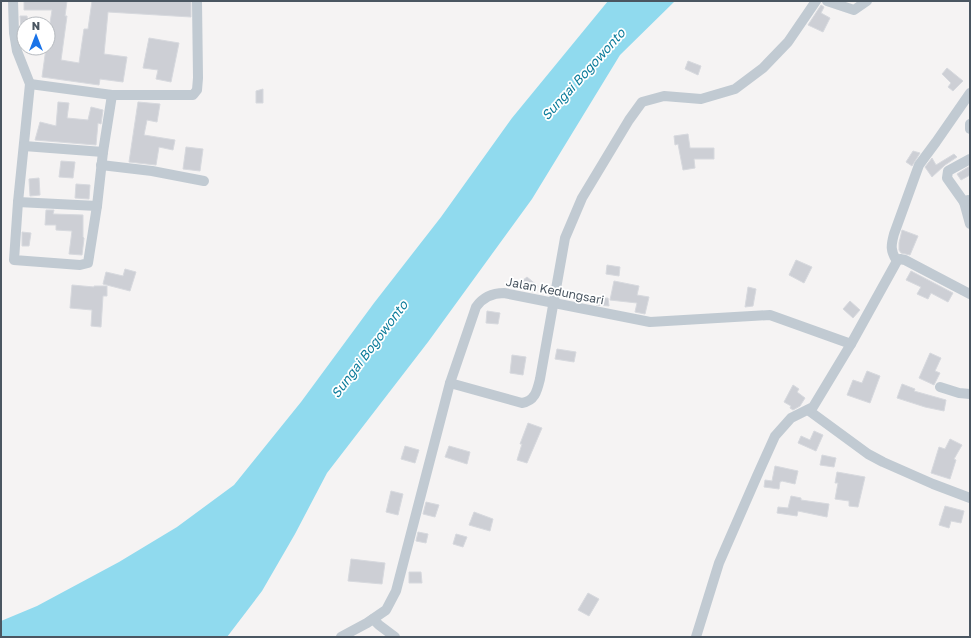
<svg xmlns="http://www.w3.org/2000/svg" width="971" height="638" viewBox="0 0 971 638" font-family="'Golos Text',sans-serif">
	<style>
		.water { fill: #90daee }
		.building { fill: #cdcfd5; stroke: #d7d9de }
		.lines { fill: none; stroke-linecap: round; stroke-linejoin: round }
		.street { stroke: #c1cad2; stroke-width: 10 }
		.labels { text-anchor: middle; stroke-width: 3.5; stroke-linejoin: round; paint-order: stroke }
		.street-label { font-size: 12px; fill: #4a5661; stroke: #fff }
		.water-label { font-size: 13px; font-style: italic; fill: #0c7c9b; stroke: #fff }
	</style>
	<rect width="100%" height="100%" fill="#f5f3f3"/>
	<polygon class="water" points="608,1 675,1 620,55 532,199 428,342 327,473 295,534 262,591 227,637 1,637 1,621 37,606 119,562 177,527 234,485 301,402 374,303 441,217 512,118"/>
	<g class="building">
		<polygon points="24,1 67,1 65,16 67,16 61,60 79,63 84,29 88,29 92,1 191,1 191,17 108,12 104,54 127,57 123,82 100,79 99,85 42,77 46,48 48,48 48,36 52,10 24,10"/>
		<polygon points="821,5 824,7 821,13 830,18 823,32 808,25"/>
		<polygon points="20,16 27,16 28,24 24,24 24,39 22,40"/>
		<polygon points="149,38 179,43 171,82 156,79 158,70 143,68"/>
		<polygon points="688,61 701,66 698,75 685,69"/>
		<polygon points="947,68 963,81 953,91 948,87 951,83 942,74"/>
		<polygon points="263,89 263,103 256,103 256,91"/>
		<polygon points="58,102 69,103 67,118 88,120 91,107 103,110 101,124 98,123 96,145 35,140 40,122 56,126"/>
		<polygon points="138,102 160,104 157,122 147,120 144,135 175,140 173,150 159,147 156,165 129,162"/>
		<polygon points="688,134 690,148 714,148 714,159 694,159 695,168 683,170 678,144 675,145 674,136"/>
		<polygon points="186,147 203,149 200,171 183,169"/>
		<polygon points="913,151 920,153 912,166 906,162"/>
		<polygon points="954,154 957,157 945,165 932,177 925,167 932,158 936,165"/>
		<polygon points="61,161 75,162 73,178 59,177"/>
		<polygon points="970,166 970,175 961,180 957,174"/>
		<polygon points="39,178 40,195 30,196 29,179"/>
		<polygon points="76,184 90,185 89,199 75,198"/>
		<polygon points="46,210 54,210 53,214 83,215 83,237 84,238 82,255 69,254 72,231 56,230 56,225 45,225"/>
		<polygon points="902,230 918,236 910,255 901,253 899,250 899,243"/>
		<polygon points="22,232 31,233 29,246 22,246"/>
		<polygon points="796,260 812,267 804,283 789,275"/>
		<polygon points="607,265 620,267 619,276 606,274"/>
		<polygon points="125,269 136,272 130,291 103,284 106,272 123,276"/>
		<polygon points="911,271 953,293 948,302 931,293 928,299 917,294 921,287 906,280"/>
		<polygon points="527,277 538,286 534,292 519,289 518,284"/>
		<polygon points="614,281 639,286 637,295 649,297 645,314 635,312 637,303 610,300"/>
		<polygon points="72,285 94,287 94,286 107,286 107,296 103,296 101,327 91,326 92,310 70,308"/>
		<polygon points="748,287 756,289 753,306 745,307"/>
		<polygon points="596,298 608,298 609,306 596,305"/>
		<polygon points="850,301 860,310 853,318 843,309"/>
		<polygon points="487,311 500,313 498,324 486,323"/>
		<polygon points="557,349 576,352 574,362 555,359"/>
		<polygon points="930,353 941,358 935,371 940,373 934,385 919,378"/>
		<polygon points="512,355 526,357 523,375 510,373"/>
		<polygon points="867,371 880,376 870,403 847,395 853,380 862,383"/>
		<polygon points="902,384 915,389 914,391 946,400 944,411 925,407 897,398"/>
		<polygon points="793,385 799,389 797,392 805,398 800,406 793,410 790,408 791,406 784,402"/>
		<polygon points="528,423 542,428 527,463 517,460 522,444 520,444"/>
		<polygon points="814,431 823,435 816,451 798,443 801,436 810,440"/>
		<polygon points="950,439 962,445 954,459 956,460 950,479 931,473 939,447 945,449"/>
		<polygon points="405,446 419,450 415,463 401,459"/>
		<polygon points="449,446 470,452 467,464 445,457"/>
		<polygon points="822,455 836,458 834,467 820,465"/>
		<polygon points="775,466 798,471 795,484 782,481 780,482 779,489 764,487 765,480 772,481"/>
		<polygon points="837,472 865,477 858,507 849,506 849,501 835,499 838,483 835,483"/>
		<polygon points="391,491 403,494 398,515 386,512"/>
		<polygon points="791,496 801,498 801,500 829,504 827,517 798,511 797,516 777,513 778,507 788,508"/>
		<polygon points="426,502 439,505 435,517 423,514"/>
		<polygon points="945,506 964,511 961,523 951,521 949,528 939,525"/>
		<polygon points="474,512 493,519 490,531 469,525"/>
		<polygon points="418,532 428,534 426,543 416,541"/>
		<polygon points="456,534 467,537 463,547 453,544"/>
		<polygon points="351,559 385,563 382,584 348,581"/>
		<polygon points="409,572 421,572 422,583 409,583"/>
		<polygon points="588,593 599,599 589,616 578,610"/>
	</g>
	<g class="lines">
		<g class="street">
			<polyline points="13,1 14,33 17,51 30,84 18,202 14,260 80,265 88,263 97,206 103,152 112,95"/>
			<polyline points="827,1 854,10 867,1"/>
			<polyline points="30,84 112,95 193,95 197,90 198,78 197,1"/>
			<polyline points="970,124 970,129"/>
			<polyline points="24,146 103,152"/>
			<polyline points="101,165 152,171 204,181"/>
			<polyline points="968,200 964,202 970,224"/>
			<polyline points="18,202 97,206"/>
			<polyline points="964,202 947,178 948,171 970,159"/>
			<path d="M897 261C890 251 891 245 894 234L919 165 936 142 970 93"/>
			<path d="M450 383 522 403C535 401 537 391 540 379L565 238 582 198 629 120 642 102 664 96 701 99 735 89 763 68 788 42 816 1"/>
			<polyline points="940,387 959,393 970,394"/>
			<polyline points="808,410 868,454 883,462 933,484 970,498"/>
			<polyline points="373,619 379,625 395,637"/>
			<path d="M341 637 367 623 386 610 396 591 450 383 476 307C483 297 492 293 504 293L650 322 770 315 851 344 897 261 900 259 905 260 970 294"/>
			<polyline points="696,637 719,563 757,476 775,436 791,418 813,407 851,344"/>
		</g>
	</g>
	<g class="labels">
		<g class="street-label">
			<text transform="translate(555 291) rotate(11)" y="4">Jalan Kedungsari</text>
		</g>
		<g class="water-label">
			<text transform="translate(583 74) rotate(-48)" y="5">Sungai Bogowonto</text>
			<text transform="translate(369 349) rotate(-53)" y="5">Sungai Bogowonto</text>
		</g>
	</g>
	<rect width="971" height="638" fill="none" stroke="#4a5661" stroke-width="4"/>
	<g transform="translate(36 36)"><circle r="19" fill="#ffffff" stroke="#b7bbc0"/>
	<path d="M0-3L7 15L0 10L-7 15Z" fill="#1a73e8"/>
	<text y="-6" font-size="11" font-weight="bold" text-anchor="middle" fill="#4a5661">N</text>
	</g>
</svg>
